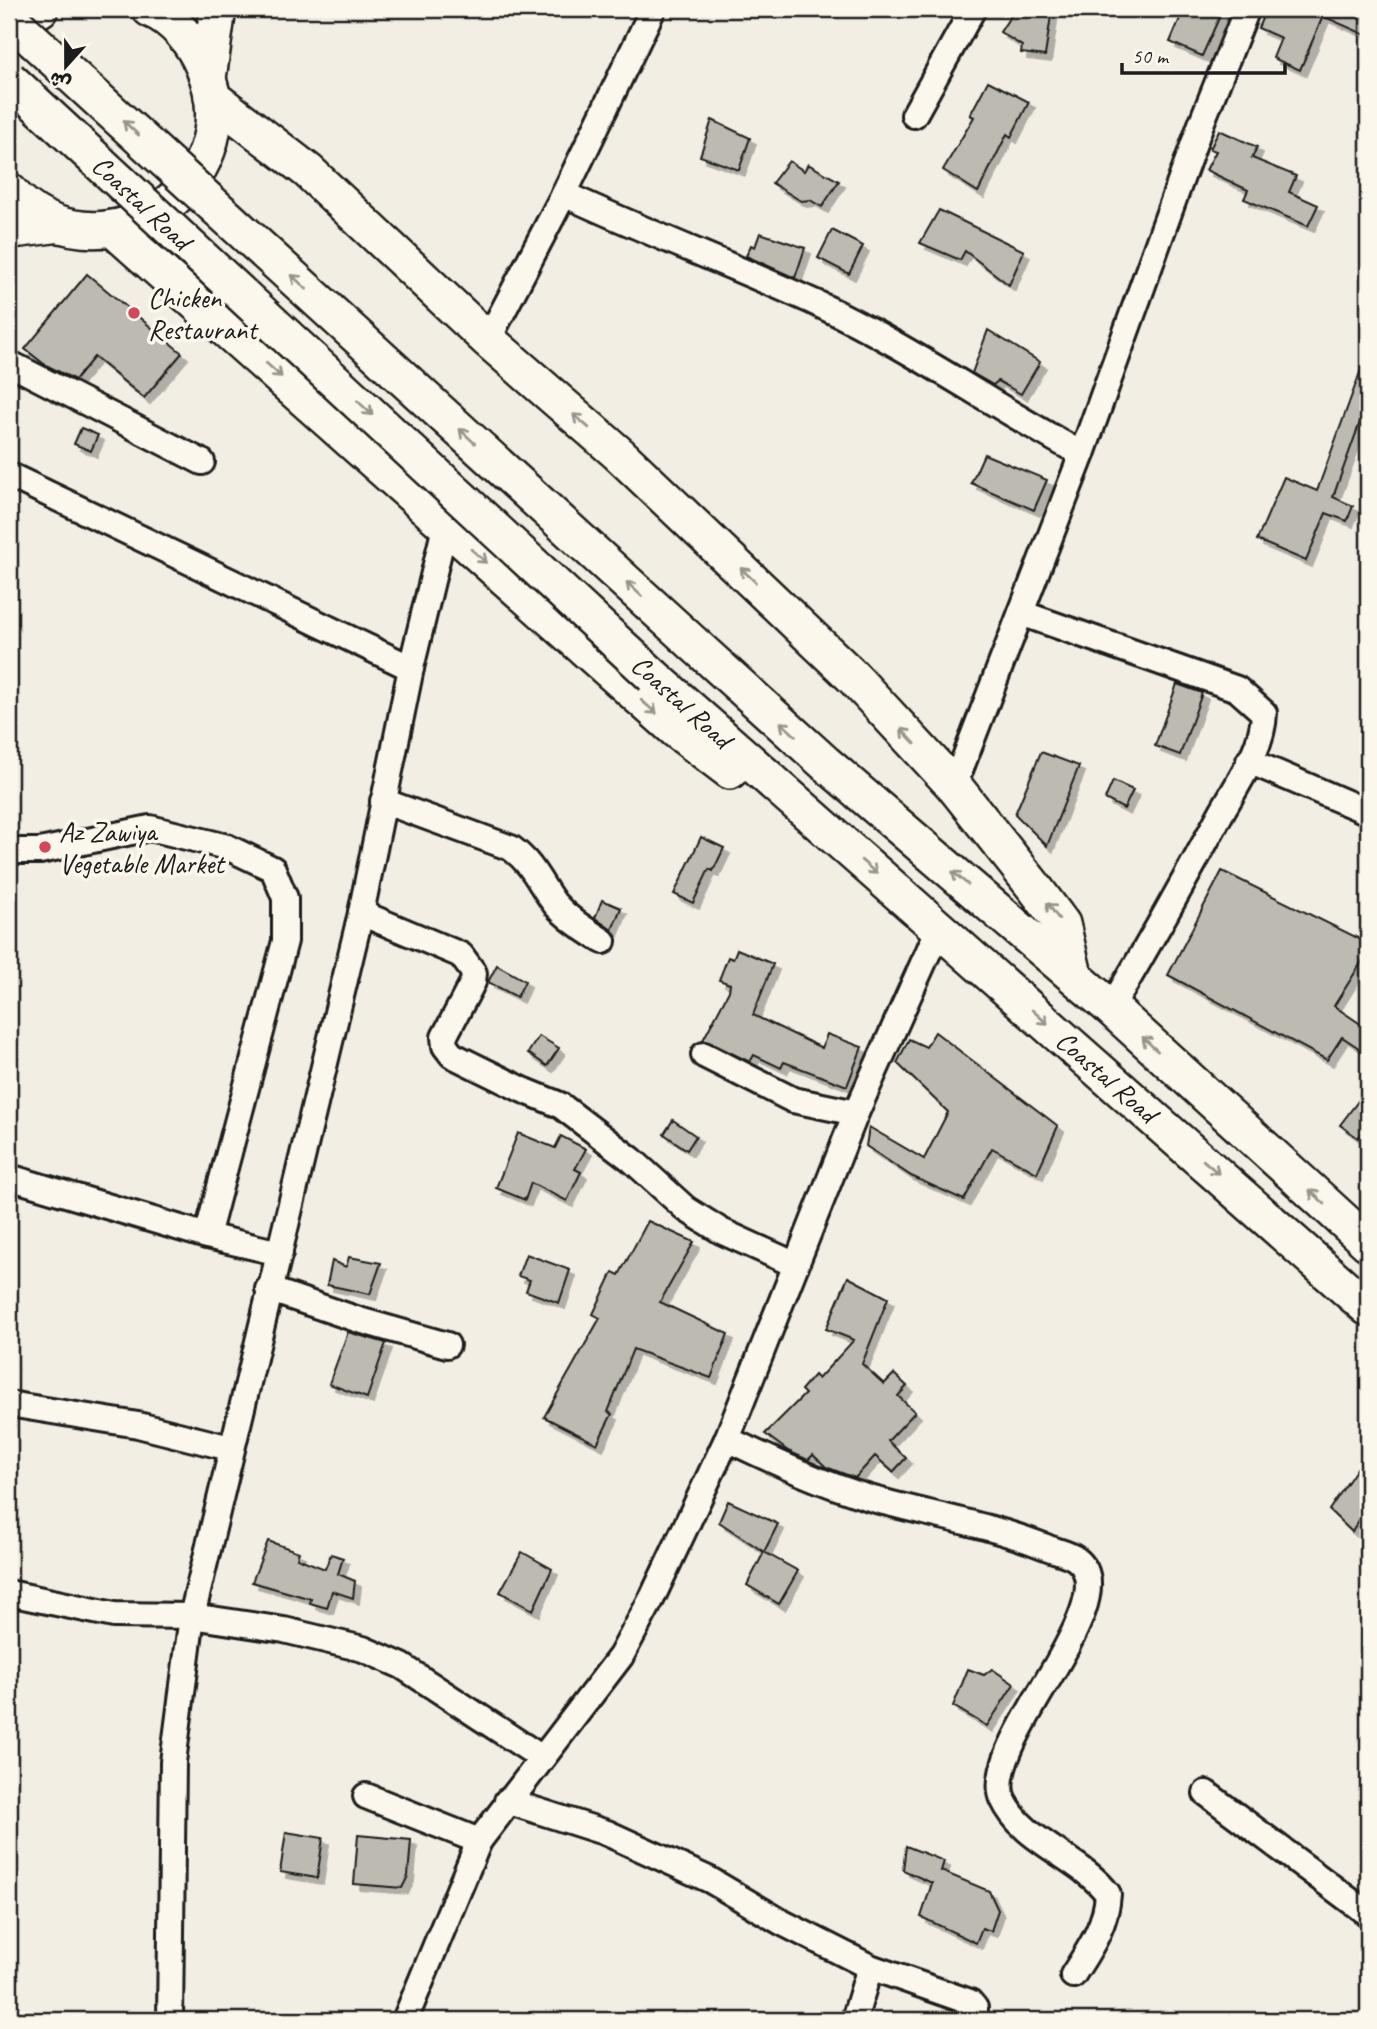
<svg xmlns="http://www.w3.org/2000/svg" width="1377" height="2029" viewBox="0 0 1377 2029" font-family="Caveat,'Playpen Sans Arabic',sans-serif">
	<style>
		.building { fill: #bdbab1; stroke: #1c1c1c; stroke-width: 2; filter: url(#shadow) }
		.lines { fill: none; stroke-linecap: round; stroke-linejoin: round }
		.minor-casing { stroke: #1c1c1c; stroke-width: 30 }
		.major-casing { stroke: #1c1c1c; stroke-width: 35 }
		.highway-casing { stroke: #1c1c1c; stroke-width: 40 }
		.minor { stroke: #fbf7ec; stroke-width: 24 }
		.major { stroke: #fbf7ec; stroke-width: 30 }
		.highway { stroke: #fbf7ec; stroke-width: 35 }
		.highway-bridge-casing { stroke: #1c1c1c; stroke-width: 40; stroke-linecap: butt }
		.highway-bridge { stroke: #fbf7ec; stroke-width: 35 }
		.oneway { stroke: #97948e }
		.poi-dot { fill: #d1495b; stroke: #fbf7ec; stroke-width: 2.5 }
		.labels { text-anchor: middle; stroke-width: 7; stroke-linejoin: round; paint-order: stroke }
		.street-label { font-size: 28px; fill: #1c1c1c; stroke: #fbf7ec }
		.poi-label { font-size: 28px; fill: #1c1c1c; stroke: #fbf7ec; text-anchor: start }
	</style>
	<defs>
		<filter id="shadow"><feDropShadow dx="6" dy="6" stdDeviation="0" flood-color="#0004"/></filter>
	</defs>
	<rect width="100%" height="100%" fill="#f2eee4"/>
	<filter id="ink" filterUnits="userSpaceOnUse"><feTurbulence type="fractalNoise" baseFrequency=".0143" numOctaves="2"/><feDisplacementMap in="SourceGraphic" scale="14" xChannelSelector="R" yChannelSelector="G"/><feConvolveMatrix kernelMatrix="1 2 1 2 8 2 1 2 1" color-interpolation-filters="sRGB"/></filter>
	<g filter="url(#ink)">
		<g class="building">
			<polygon points="1015,9 1052,9 1045,56 1021,53 1022,46 1000,32"/>
			<polygon points="1184,9 1223,9 1202,56 1170,42"/>
			<polygon points="1266,9 1368,9 1368,36 1323,16 1300,70 1273,58 1281,38 1258,28"/>
			<polygon points="988,81 1029,102 1011,137 1007,134 978,192 943,170 974,117 970,115"/>
			<polygon points="712,120 750,138 739,170 700,156"/>
			<polygon points="1219,130 1257,147 1252,158 1296,176 1289,192 1318,205 1308,226 1244,199 1248,190 1206,170 1216,151 1210,149"/>
			<polygon points="789,161 804,171 808,164 839,181 822,207 810,200 801,201 772,183"/>
			<polygon points="939,210 1024,251 1009,285 965,251 960,260 920,243"/>
			<polygon points="832,230 863,246 849,274 818,258"/>
			<polygon points="760,233 805,248 795,278 746,256 751,245 755,247"/>
			<polygon points="87,274 182,353 144,398 94,357 75,380 44,364 25,349"/>
			<polygon points="988,330 1040,362 1021,394 998,381 993,385 972,373"/>
			<polygon points="1366,356 1368,400 1333,497 1353,506 1347,521 1326,513 1306,561 1257,540 1284,477 1317,491"/>
			<polygon points="81,428 98,435 91,451 74,444"/>
			<polygon points="984,454 1047,480 1034,510 971,483"/>
			<polygon points="1177,684 1202,693 1180,755 1155,746"/>
			<polygon points="1041,752 1079,766 1047,846 1015,814"/>
			<polygon points="1113,781 1133,790 1124,809 1105,799"/>
			<polygon points="701,837 724,848 713,871 709,869 693,903 674,894"/>
			<polygon points="1222,871 1368,943 1368,952 1334,1006 1368,1029 1368,1054 1342,1037 1327,1060 1168,975"/>
			<polygon points="602,900 621,908 612,930 595,918"/>
			<polygon points="737,949 773,964 753,1015 822,1048 827,1034 862,1047 847,1086 784,1062 781,1068 754,1055 750,1062 703,1040 729,991 730,984 719,980 728,957 733,959"/>
			<polygon points="497,965 525,981 517,997 488,982"/>
			<polygon points="935,1032 1058,1126 1037,1173 992,1148 964,1200 911,1176 866,1146 869,1127 924,1159 948,1112 897,1063 909,1039 926,1047"/>
			<polygon points="539,1036 559,1048 547,1066 528,1053"/>
			<polygon points="1368,1088 1368,1125 1358,1138 1340,1125"/>
			<polygon points="673,1120 696,1136 687,1150 664,1134"/>
			<polygon points="518,1133 555,1148 561,1136 586,1149 575,1169 581,1172 567,1201 531,1183 525,1200 496,1188"/>
			<polygon points="648,1221 694,1242 660,1302 728,1334 711,1378 633,1349 608,1412 612,1414 597,1444 544,1417 600,1318 593,1314 613,1272 619,1275"/>
			<polygon points="526,1254 570,1270 559,1303 526,1291 530,1280 518,1276"/>
			<polygon points="349,1257 381,1263 370,1294 327,1285 332,1261 346,1267"/>
			<polygon points="848,1277 888,1298 862,1364 884,1384 894,1374 907,1386 898,1396 915,1412 888,1441 906,1458 893,1472 875,1456 855,1478 826,1467 813,1455 808,1460 788,1451 765,1434 805,1394 801,1390 814,1375 818,1379 854,1340 826,1329"/>
			<polygon points="348,1332 386,1343 367,1398 329,1384"/>
			<polygon points="1368,1452 1368,1505 1352,1532 1329,1510"/>
			<polygon points="728,1501 778,1524 764,1552 719,1522"/>
			<polygon points="268,1541 299,1552 297,1558 325,1569 331,1554 343,1558 338,1574 355,1581 353,1598 332,1591 327,1608 310,1603 311,1599 252,1582"/>
			<polygon points="522,1552 552,1569 533,1610 500,1592"/>
			<polygon points="764,1552 798,1571 779,1604 747,1585"/>
			<polygon points="968,1669 984,1675 992,1669 1014,1684 987,1726 953,1706"/>
			<polygon points="286,1832 323,1838 317,1878 280,1872"/>
			<polygon points="358,1835 411,1840 408,1876 402,1888 354,1884"/>
			<polygon points="906,1846 944,1861 941,1871 989,1891 998,1910 991,1931 982,1928 976,1943 921,1917 932,1883 903,1870"/>
		</g>
		<g class="lines">
			<defs>
				<g id="minor">
					<polyline points="914,115 973,9"/>
					<path d="M564 194C648 233 734 266 818 304 910 347 993 406 1082 454"/>
					<polyline points="488,340 564,194 653,9"/>
					<polyline points="9,363 202,462"/>
					<polyline points="9,475 411,668"/>
					<path d="M1021 613 1237 689 1264 713C1263 749 1237 784 1220 815 1185 880 1149 944 1111 1008"/>
					<polyline points="1249,761 1368,812"/>
					<polyline points="954,786 1082,454 1201,124 1247,9"/>
					<path d="M383 801 511 848C534 865 539 883 555 904 569 920 586 930 603 941"/>
					<polyline points="9,851 40,851 150,828 227,847 273,869 285,898 285,941 207,1236"/>
					<polyline points="361,913 461,955 474,973 473,982 444,1037 445,1046 452,1055 523,1090 560,1105 632,1160 686,1209 721,1231 796,1265"/>
					<polyline points="704,1055 793,1100 856,1113"/>
					<polyline points="9,1177 207,1236 280,1253"/>
					<polyline points="268,1289 359,1320 447,1345"/>
					<polyline points="9,1404 138,1425 230,1448"/>
					<path d="M727 1439C775 1462 822 1484 873 1499 931 1515 991 1525 1046 1547 1055 1551 1068 1553 1076 1559 1131 1600 979 1745 1003 1799 1022 1842 1080 1857 1108 1894 1106 1926 1090 1948 1073 1975"/>
					<polyline points="9,1593 114,1615 192,1616 284,1630 363,1649 402,1666 542,1758"/>
					<polyline points="1206,1793 1368,1914"/>
					<polyline points="366,1796 479,1841 621,1656 652,1598 727,1439 856,1113 939,928"/>
					<polyline points="507,1801 607,1833 710,1880 781,1922 870,1967 970,2002 975,2008 975,2020"/>
					<polyline points="170,2020 173,1762 192,1616 361,913 411,668 445,527"/>
					<polyline points="405,2020 479,1841"/>
					<polyline points="854,2020 870,1967"/>
				</g>
				<polyline id="major" points="9,233 65,226"/>
				<g id="highway">
					<polyline points="9,33 22,19 40,9"/>
					<polyline points="208,78 218,9"/>
					<polyline points="212,97 308,171 488,340 619,454 853,677 954,786 1035,888 1062,924 1074,975"/>
					<path d="M9 191C96 288 256 186 203 66 193 42 174 19 150 9"/>
					<polyline points="112,228 676,730 730,771"/>
					<polyline points="685,636 825,763 1111,1008 1368,1243"/>
					<polyline points="653,676 1368,1308"/>
				</g>
			</defs>
			<use href="#minor" class="minor-casing"/>
			<use href="#major" class="major-casing"/>
			<use href="#highway" class="highway-casing"/>
			<use href="#minor" class="minor"/>
			<use href="#major" class="major"/>
			<use href="#highway" class="highway"/>
			<defs>
				<g id="highway-bridge">
					<polyline points="9,18 685,636"/>
					<polyline points="9,79 653,676"/>
				</g>
			</defs>
			<use href="#highway-bridge" class="highway-bridge-casing"/>
			<use href="#highway-bridge" class="highway-bridge"/>
		</g>
		<defs><path id="oneway-shaft" d="M-6 0H5M1.5-3L5.5 0L1.5 3" fill="none" stroke-width="1.6" stroke-linecap="round" stroke-linejoin="round" transform="scale(1.75)"/></defs>
		<g class="oneway">
			<use href="#oneway-shaft" transform="translate(131 128) rotate(-137)"/>
			<use href="#oneway-shaft" transform="translate(299 282) rotate(-137)"/>
			<use href="#oneway-shaft" transform="translate(274 370) rotate(42)"/>
			<use href="#oneway-shaft" transform="translate(365 408) rotate(43)"/>
			<use href="#oneway-shaft" transform="translate(581 421) rotate(-139)"/>
			<use href="#oneway-shaft" transform="translate(467 436) rotate(-137)"/>
			<use href="#oneway-shaft" transform="translate(479 556) rotate(41)"/>
			<use href="#oneway-shaft" transform="translate(748 575) rotate(-136)"/>
			<use href="#oneway-shaft" transform="translate(634 589) rotate(-137)"/>
			<use href="#oneway-shaft" transform="translate(649 707) rotate(41)"/>
			<use href="#oneway-shaft" transform="translate(788 729) rotate(-138)"/>
			<use href="#oneway-shaft" transform="translate(908 736) rotate(-133)"/>
			<use href="#oneway-shaft" transform="translate(869 867) rotate(41)"/>
			<use href="#oneway-shaft" transform="translate(960 878) rotate(-140)"/>
			<use href="#oneway-shaft" transform="translate(1053 911) rotate(-126)"/>
			<use href="#oneway-shaft" transform="translate(1040 1017) rotate(42)"/>
			<use href="#oneway-shaft" transform="translate(1150 1044) rotate(-137)"/>
			<use href="#oneway-shaft" transform="translate(1211 1167) rotate(41)"/>
			<use href="#oneway-shaft" transform="translate(1317 1197) rotate(-138)"/>
		</g>
	</g>
	<g class="poi-dot">
		<circle cx="134" cy="313" r="7"/>
		<circle cx="45" cy="847" r="7"/>
	</g>
	<g class="labels">
		<g class="street-label">
			<text transform="translate(142 202) rotate(43)" y="10">Coastal Road</text>
			<text transform="translate(682 701) rotate(42)" y="10">Coastal Road</text>
			<text transform="translate(1107 1076) rotate(41)" y="10">Coastal Road</text>
		</g>
		<g class="poi-label">
			<text x="148" y="307">Chicken<tspan x="148" dy="32">Restaurant</tspan></text>
			<text x="59" y="841">Az Zawiya<tspan x="59" dy="32">Vegetable Market</tspan></text>
		</g>
	</g>
	<rect width="1377" height="2029" fill="none" stroke="#fbf7ec" stroke-width="35"/>
	<rect x="18" y="18" width="1342" height="1994" fill="none" stroke="#1c1c1c" stroke-width="2.5" filter="url(#ink)"/>
	<g transform="translate(66 66) rotate(201)" stroke="#fbf7ec" stroke-width="5" paint-order="stroke">
	<path d="M0-5L12 26L0 18L-12 26Z" fill="#1c1c1c"/>
	<text y="-10" font-size="19" font-weight="bold" text-anchor="middle" fill="#1c1c1c">ش</text>
	</g>
	<path d="M1122 63v10h163v-10" fill="none" stroke="#1c1c1c" stroke-width="3.5"/>
	<text x="1132" y="63" font-size="21" fill="#1c1c1c" stroke="#fbf7ec" stroke-width="5" paint-order="stroke">50 m</text>
</svg>
